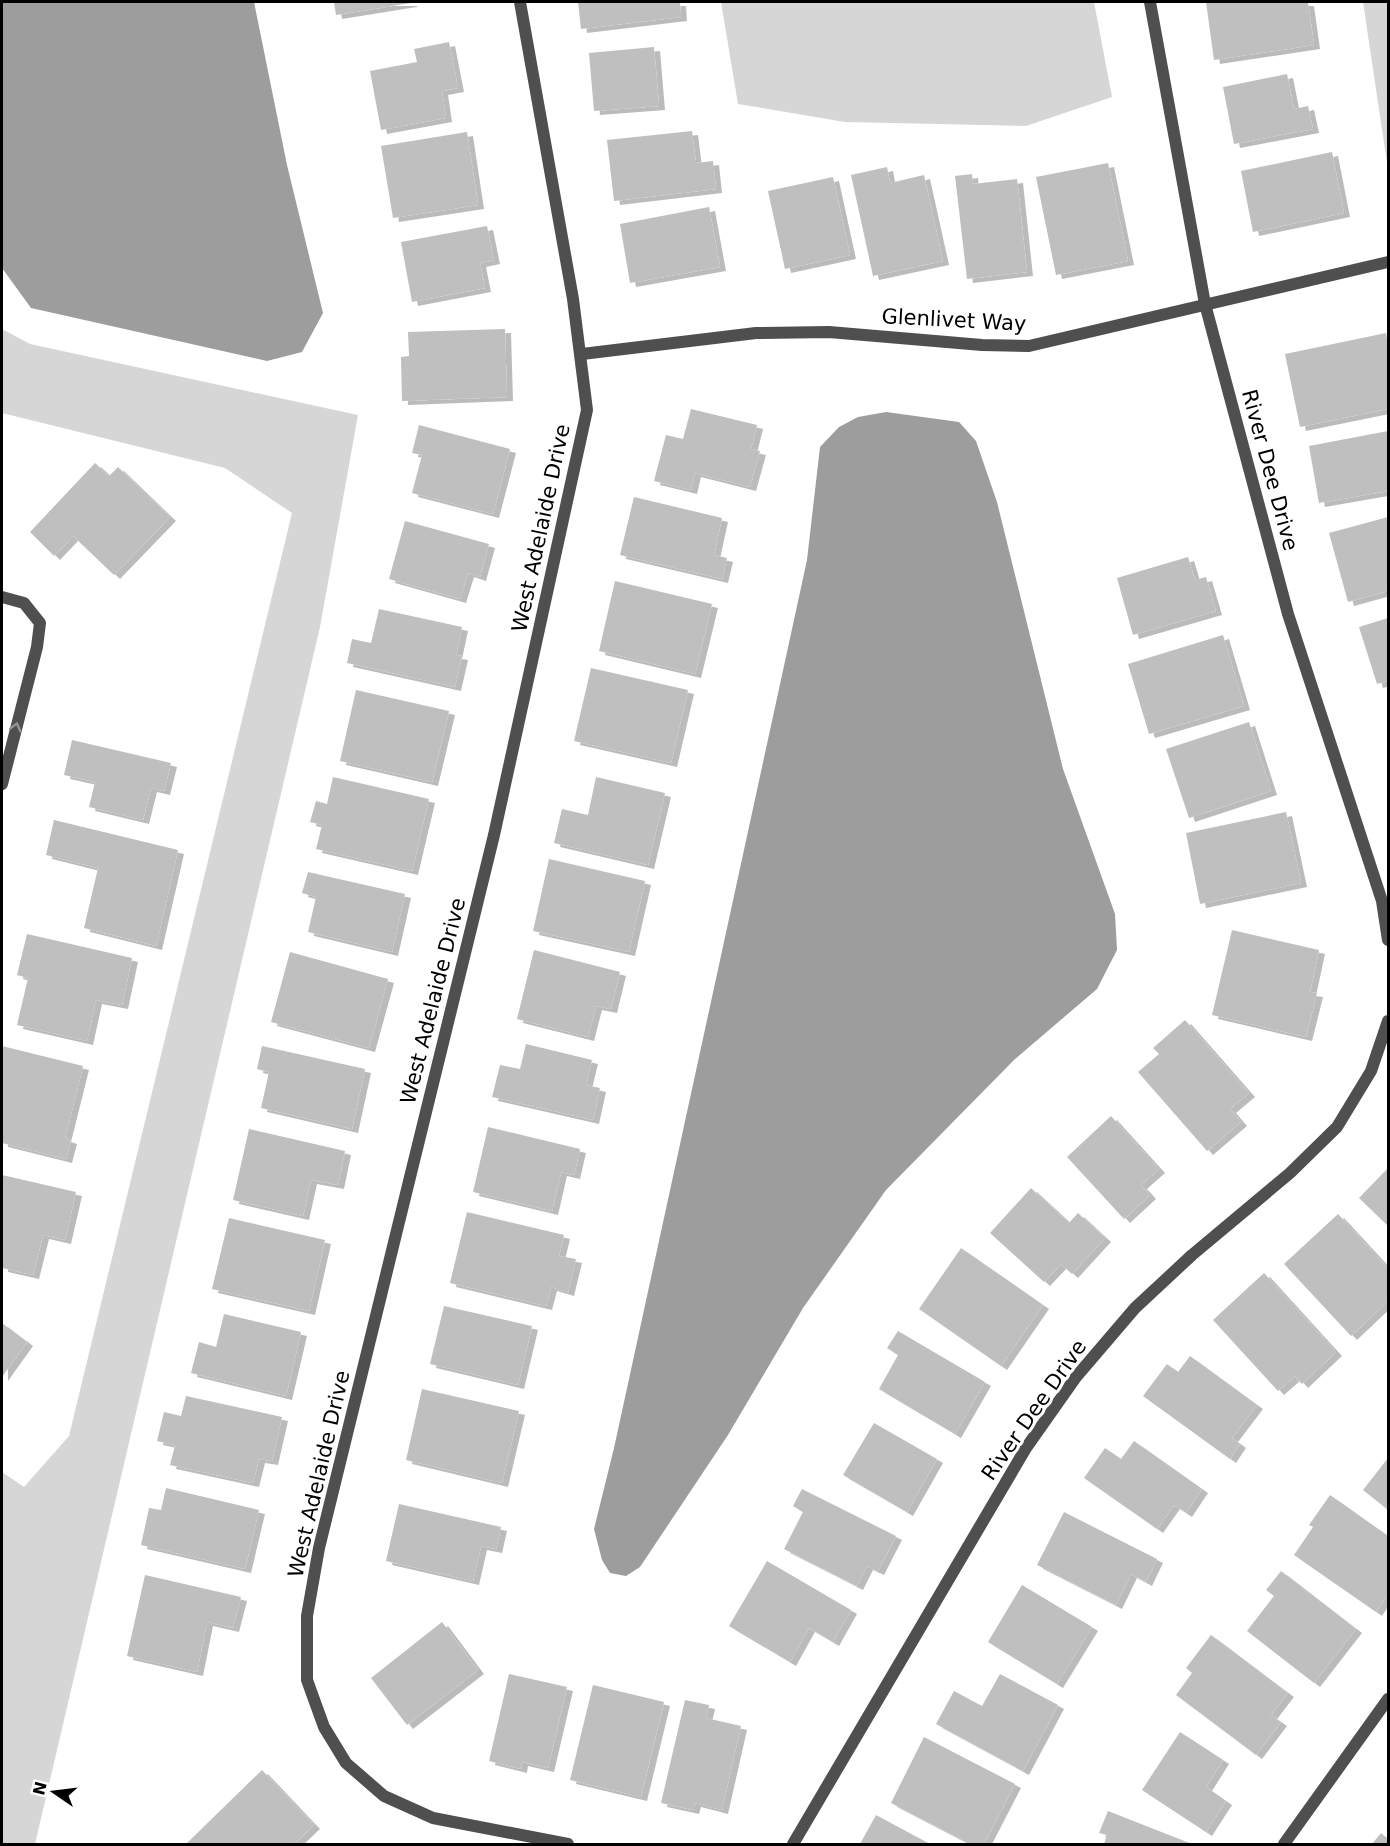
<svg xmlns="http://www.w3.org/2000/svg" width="1390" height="1846" viewBox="0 0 1390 1846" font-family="'DejaVu Sans',sans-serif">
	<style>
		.green { fill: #d6d6d6 }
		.water { fill: #9d9d9d }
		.building { fill: #bfbfbf; filter: url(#shadow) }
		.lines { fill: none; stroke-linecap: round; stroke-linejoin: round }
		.street { stroke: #4f4f4f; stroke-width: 12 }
		.oneway { stroke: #959595 }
		.labels { text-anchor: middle; stroke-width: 6; stroke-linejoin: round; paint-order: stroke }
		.street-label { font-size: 21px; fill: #000; stroke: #fff }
	</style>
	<defs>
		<filter id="shadow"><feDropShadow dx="6" dy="4" stdDeviation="0" flood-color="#0004"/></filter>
	</defs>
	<rect width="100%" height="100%" fill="#fff"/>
	<g class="green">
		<polygon points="721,2 1094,2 1112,97 1026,126 845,122 738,104"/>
		<polygon points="1363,2 1388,2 1388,165 1387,163"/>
		<polygon points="2,329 30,344 358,415 320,627 35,1844 2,1844 2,1472 24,1487 69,1436 292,513 225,468 2,413"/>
	</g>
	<g class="water">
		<polygon points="2,2 254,2 287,165 323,313 302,352 267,361 31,308 2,268"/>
		<polygon points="886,412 959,422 976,441 997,502 1063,769 1115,914 1117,950 1097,989 1015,1059 886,1190 803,1308 728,1435 640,1567 626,1576 610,1573 602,1560 594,1529 614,1448 807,560 820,447 839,427 858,417"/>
	</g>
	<g class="building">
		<polygon points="334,2 411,2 411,3 336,15"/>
		<polygon points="578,2 680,2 681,17 581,29"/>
		<polygon points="1206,2 1308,2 1314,45 1214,60"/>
		<polygon points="449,42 458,88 442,91 446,118 381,130 370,71 417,62 414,49"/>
		<polygon points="654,47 659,106 594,111 589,53"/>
		<polygon points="1287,74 1294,109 1308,106 1313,129 1234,144 1223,87"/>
		<polygon points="692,131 696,163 713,161 716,189 614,201 607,140"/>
		<polygon points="467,132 478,205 393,218 381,146"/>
		<polygon points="1332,152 1344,213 1253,232 1241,171"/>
		<polygon points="1108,163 1128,261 1056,275 1036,177"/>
		<polygon points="887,167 890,183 924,175 943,261 873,276 851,175"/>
		<polygon points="972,174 973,184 1017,179 1027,272 967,279 955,176"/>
		<polygon points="833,177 850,255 785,269 768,191"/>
		<polygon points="709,207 720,267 630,283 620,224"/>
		<polygon points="487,226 494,260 480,263 485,288 412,302 401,242"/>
		<polygon points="505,329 507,397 402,401 401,357 409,356 408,332"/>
		<polygon points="1386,333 1388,345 1388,409 1300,427 1285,354"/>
		<polygon points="691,409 757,425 751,449 760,451 750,487 695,473 691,490 654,481 666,435 683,439"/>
		<polygon points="419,425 510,449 493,514 412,493 422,455 412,453"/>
		<polygon points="1388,431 1388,491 1319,503 1309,446"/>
		<polygon points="95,463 109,476 118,467 170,517 114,575 73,536 54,556 30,532"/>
		<polygon points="634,497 722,518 714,555 727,558 722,579 620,555"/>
		<polygon points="1388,517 1388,591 1348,602 1329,533"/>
		<polygon points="405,521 489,544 480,577 468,573 460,599 389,579"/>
		<polygon points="1188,557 1195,580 1206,577 1216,611 1133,635 1117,578"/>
		<polygon points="615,581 712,604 695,674 599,651"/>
		<polygon points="379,609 462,627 456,655 462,656 455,687 347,663 352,639 371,643"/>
		<polygon points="1388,618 1388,681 1377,684 1359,627"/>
		<polygon points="1223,635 1244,706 1149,734 1128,664"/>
		<polygon points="591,668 688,690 671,763 574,741"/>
		<polygon points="356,690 449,711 432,782 340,761"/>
		<polygon points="1249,722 1271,791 1189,818 1166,749"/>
		<polygon points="72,740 171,763 164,791 151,788 143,820 89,807 95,782 64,775"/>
		<polygon points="333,777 429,799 412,871 316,849 322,825 310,822 316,801 327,804"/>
		<polygon points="596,777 665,793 648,865 554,843 562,809 588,815"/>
		<polygon points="1286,812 1301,883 1200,904 1186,833"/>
		<polygon points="54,820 178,850 156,946 84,928 98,868 46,855"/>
		<polygon points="549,859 645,881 629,952 533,931"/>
		<polygon points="308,872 405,894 392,952 308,932 316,897 302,893"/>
		<polygon points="1232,930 1319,950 1310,992 1317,993 1306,1037 1212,1015"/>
		<polygon points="27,934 132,958 122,1005 96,1000 87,1041 17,1025 28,978 17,975"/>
		<polygon points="534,950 620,972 611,1009 596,1006 588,1037 517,1019"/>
		<polygon points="290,952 388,979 369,1048 271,1022"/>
		<polygon points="1185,1020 1249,1093 1230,1109 1241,1122 1207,1151 1138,1072 1159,1054 1153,1048"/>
		<polygon points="526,1044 592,1060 586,1085 600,1088 593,1120 492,1097 500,1065 520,1069"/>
		<polygon points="2,1046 83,1066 65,1138 71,1140 66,1159 2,1143"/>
		<polygon points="262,1046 365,1069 352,1129 261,1108 269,1072 257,1069"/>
		<polygon points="1111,1116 1159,1169 1141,1185 1150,1195 1124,1219 1067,1157"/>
		<polygon points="488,1127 580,1149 574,1175 561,1172 552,1211 473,1192"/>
		<polygon points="249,1129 345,1151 338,1185 311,1180 303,1216 233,1200"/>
		<polygon points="1388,1168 1388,1226 1359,1198"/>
		<polygon points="2,1175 76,1192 65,1240 43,1235 33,1275 2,1268"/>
		<polygon points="1031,1188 1069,1223 1078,1213 1105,1238 1072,1274 1061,1264 1044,1282 990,1233"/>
		<polygon points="467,1212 564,1235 559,1256 576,1259 568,1292 551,1287 546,1306 450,1283"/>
		<polygon points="1338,1214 1388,1268 1388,1301 1351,1336 1284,1264"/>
		<polygon points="229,1218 325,1240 309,1311 212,1289"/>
		<polygon points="961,1248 1043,1305 1001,1366 919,1309"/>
		<polygon points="1264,1273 1336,1352 1302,1384 1295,1376 1278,1391 1213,1320"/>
		<polygon points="444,1306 532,1326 518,1385 430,1364"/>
		<polygon points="224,1314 301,1332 286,1396 191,1373 199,1342 216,1347"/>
		<polygon points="2,1323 27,1342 2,1377"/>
		<polygon points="898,1331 985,1382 955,1434 879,1389 898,1355 887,1348"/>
		<polygon points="1190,1356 1257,1405 1232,1438 1240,1444 1230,1459 1143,1396 1167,1364 1178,1372"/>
		<polygon points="422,1389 519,1411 502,1483 406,1460"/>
		<polygon points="186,1396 282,1417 272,1461 259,1459 253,1483 170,1465 175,1445 157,1441 164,1412 181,1416"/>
		<polygon points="874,1423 937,1459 907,1512 843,1475"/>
		<polygon points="1134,1441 1202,1489 1186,1513 1174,1505 1157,1529 1084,1478 1105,1448 1121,1459"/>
		<polygon points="1388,1458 1388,1510 1363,1490"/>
		<polygon points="166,1488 259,1510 245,1569 141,1545 149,1508 161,1510"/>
		<polygon points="802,1489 896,1536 878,1571 867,1566 857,1586 784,1549 803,1512 793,1506"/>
		<polygon points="1330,1495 1388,1536 1388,1594 1376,1612 1294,1555 1313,1527 1309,1525"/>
		<polygon points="399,1504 501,1527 496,1549 481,1546 473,1581 386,1561"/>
		<polygon points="1064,1512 1157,1559 1146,1582 1131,1574 1116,1605 1037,1565"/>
		<polygon points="767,1561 851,1610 833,1642 809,1628 790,1662 729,1626"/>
		<polygon points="1281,1571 1356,1629 1314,1683 1247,1631 1274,1596 1266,1590"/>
		<polygon points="145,1575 241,1597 233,1628 207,1622 197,1672 127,1656"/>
		<polygon points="1022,1585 1092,1627 1057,1684 988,1642"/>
		<polygon points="442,1622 478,1670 407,1725 371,1678"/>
		<polygon points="1211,1635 1288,1693 1271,1715 1281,1722 1256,1755 1176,1695 1192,1673 1186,1668"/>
		<polygon points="509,1674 567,1687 548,1768 522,1762 521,1769 489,1761"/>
		<polygon points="1000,1674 1058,1705 1023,1771 936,1724 954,1691 982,1706"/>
		<polygon points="593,1685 664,1702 641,1797 570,1780"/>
		<polygon points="685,1700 709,1705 706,1718 741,1726 722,1810 695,1803 693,1810 661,1803"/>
		<polygon points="1180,1732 1223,1760 1206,1787 1226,1801 1206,1832 1142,1790"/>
		<polygon points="924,1737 1015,1784 984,1844 970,1844 891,1803"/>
		<polygon points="262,1770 314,1825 294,1844 186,1844"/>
		<polygon points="1108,1811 1192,1844 1104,1844 1107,1835 1099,1833"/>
		<polygon points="876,1815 930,1844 860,1844"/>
		<polygon points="1381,1833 1388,1839 1388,1844 1372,1844"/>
	</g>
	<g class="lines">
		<g class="street">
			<polyline points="520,2 573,299 587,410 494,835 319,1548 307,1616 307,1680 324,1727 346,1763 384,1796 433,1818 568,1844"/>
			<polyline points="1150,2 1205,304 1288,614 1382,901 1388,940"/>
			<polyline points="582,354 756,333 829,332 982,345 1029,346 1388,262"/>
			<polyline points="2,597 24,603 40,623 37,647 2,784"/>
			<polyline points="793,1844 1026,1448 1076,1377 1135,1308 1192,1255 1290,1173 1337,1127 1371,1071 1388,1021"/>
			<polyline points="1284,1844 1388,1699"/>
		</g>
	</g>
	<defs><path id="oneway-chevron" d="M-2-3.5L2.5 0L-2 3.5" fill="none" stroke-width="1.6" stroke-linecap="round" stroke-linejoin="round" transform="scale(1.5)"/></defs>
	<use class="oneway" href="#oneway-chevron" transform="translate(16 727) rotate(-76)"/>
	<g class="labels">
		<g class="street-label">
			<text transform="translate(954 320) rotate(3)" y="7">Glenlivet Way</text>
			<text transform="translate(1270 470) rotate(75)" y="7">River Dee Drive</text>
			<text transform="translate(541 528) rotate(-78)" y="7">West Adelaide Drive</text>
			<text transform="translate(433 1001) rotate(-76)" y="7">West Adelaide Drive</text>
			<text transform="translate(1034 1410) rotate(-55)" y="7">River Dee Drive</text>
			<text transform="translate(319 1474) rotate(-77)" y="7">West Adelaide Drive</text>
		</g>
	</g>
	<rect width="1390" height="1846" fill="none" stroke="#000000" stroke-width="6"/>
	<g transform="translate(54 1792) rotate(284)" stroke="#ffffff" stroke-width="4.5" paint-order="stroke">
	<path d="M0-4.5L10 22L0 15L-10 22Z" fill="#000000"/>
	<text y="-9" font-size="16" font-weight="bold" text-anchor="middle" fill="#000000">N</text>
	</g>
</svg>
